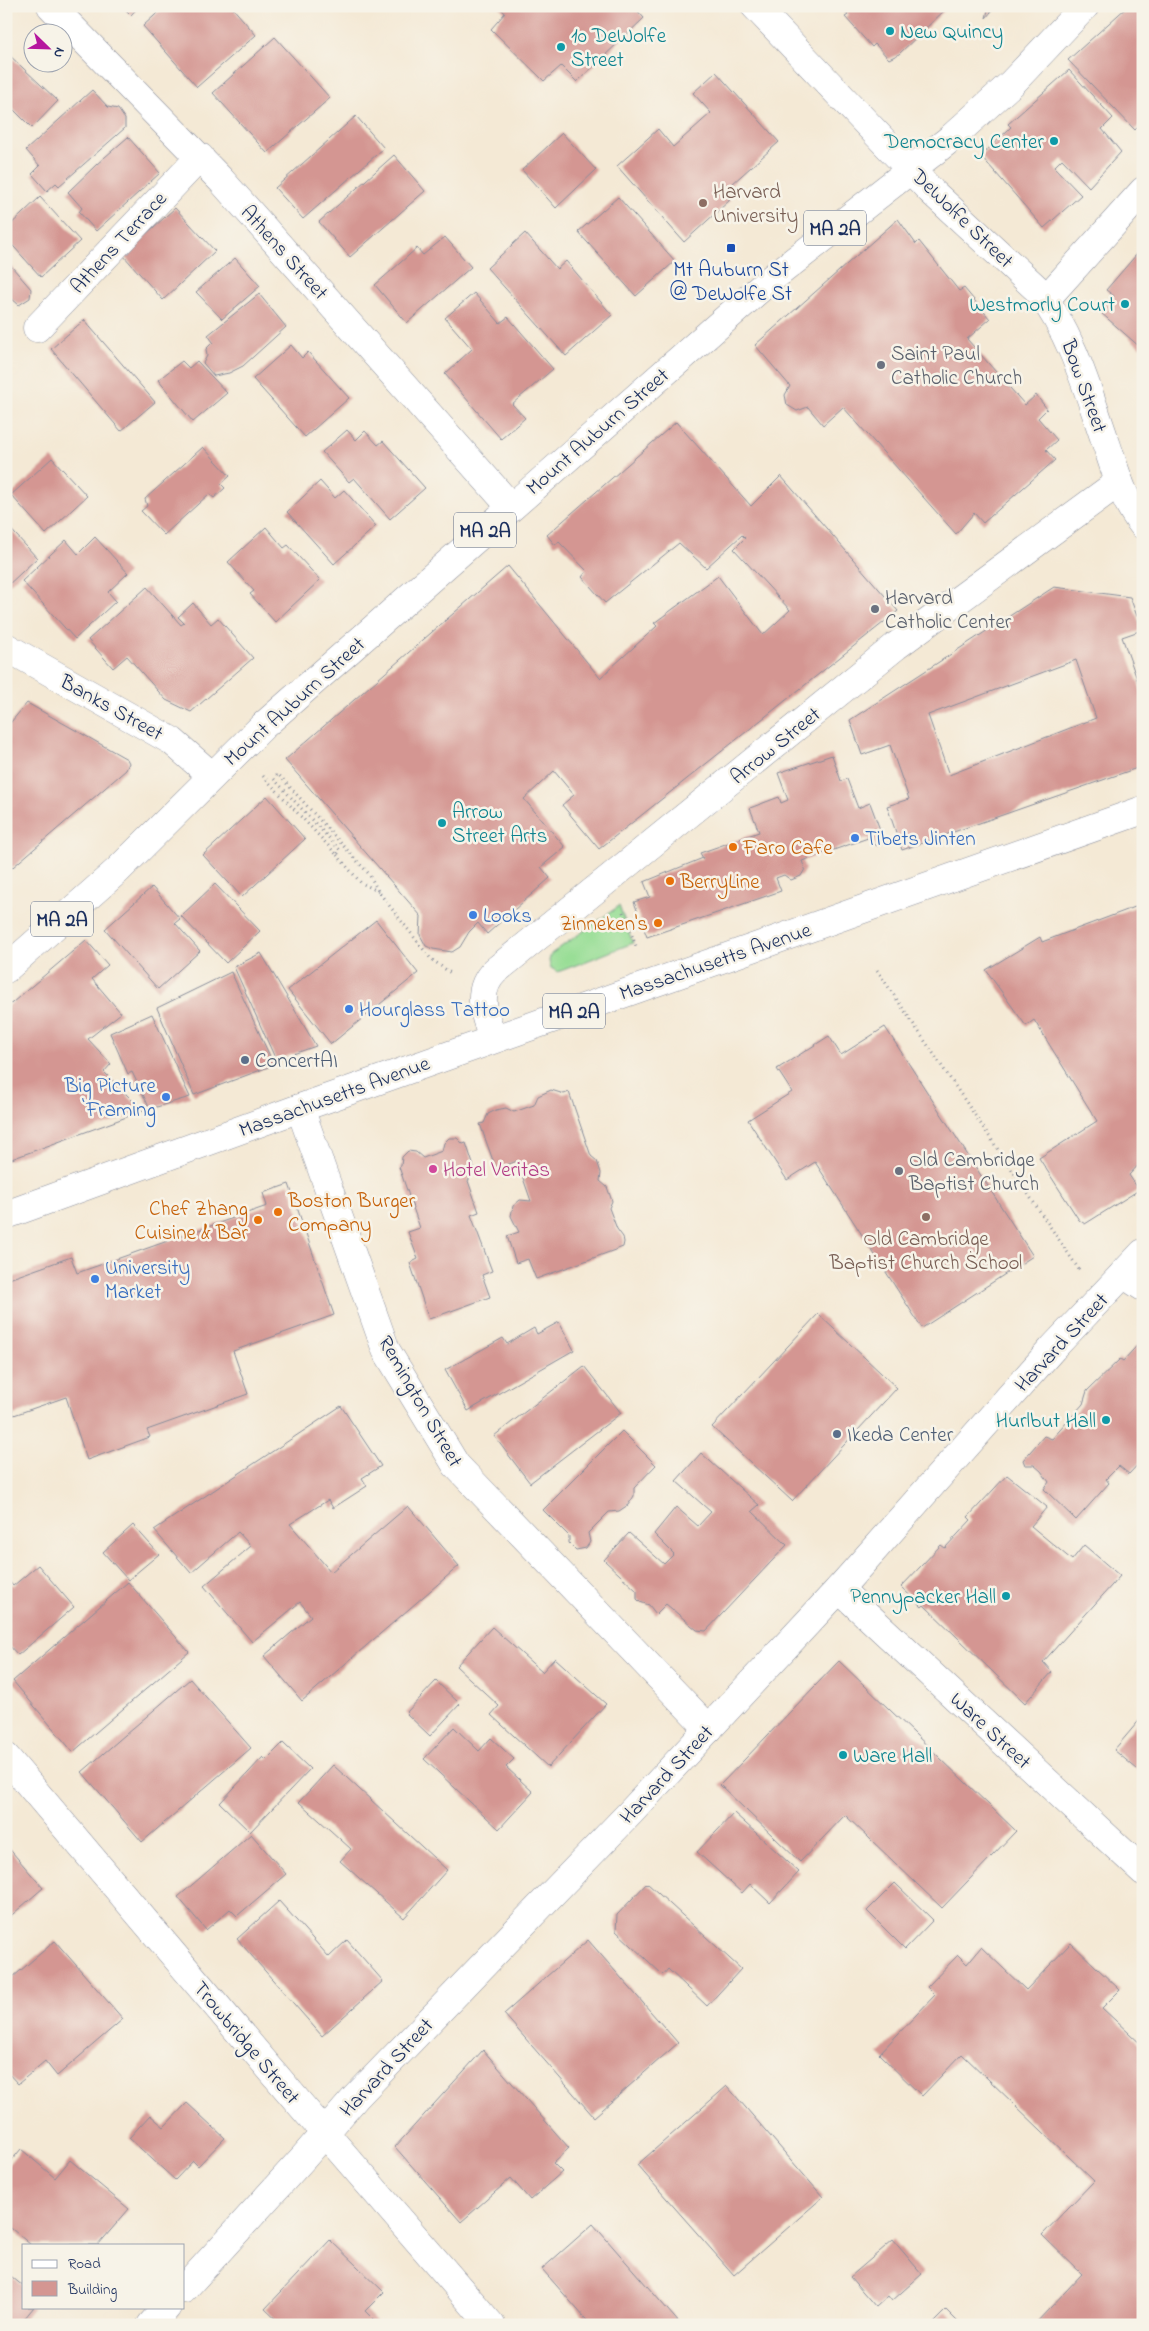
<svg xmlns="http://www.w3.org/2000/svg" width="1149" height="2331" viewBox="0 0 1149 2331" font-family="'Indie Flower',sans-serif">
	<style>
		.green { fill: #99de96; stroke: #5a867a }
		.building { fill: #d49692; fill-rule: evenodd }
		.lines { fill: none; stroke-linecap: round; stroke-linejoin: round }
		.minor-casing { stroke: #888c9a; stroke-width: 29 }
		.tertiary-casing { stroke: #888c9a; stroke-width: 29 }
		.secondary-casing { stroke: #888c9a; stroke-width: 29 }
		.primary-casing { stroke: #888c9a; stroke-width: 29 }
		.path { stroke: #888c9a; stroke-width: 3; stroke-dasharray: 1 4; stroke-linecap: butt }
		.minor { stroke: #fff; stroke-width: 28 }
		.tertiary { stroke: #fff; stroke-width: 28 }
		.secondary { stroke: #fff; stroke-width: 28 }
		.primary { stroke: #fff; stroke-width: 28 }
		.culture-dot { fill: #0f9aa8; stroke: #f7f3e8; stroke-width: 2 }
		.education-dot { fill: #8d6e63; stroke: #f7f3e8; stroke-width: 2 }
		.transit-dot { fill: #1a4fb4; stroke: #f7f3e8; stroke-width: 2 }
		.worship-dot { fill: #6b7280; stroke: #f7f3e8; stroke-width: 2 }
		.shop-dot { fill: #3f7fe0; stroke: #f7f3e8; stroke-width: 2 }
		.food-dot { fill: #e8710a; stroke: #f7f3e8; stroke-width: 2 }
		.service-dot { fill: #5c6f8a; stroke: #f7f3e8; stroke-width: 2 }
		.hotel-dot { fill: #d1479c; stroke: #f7f3e8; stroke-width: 2 }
		.labels { text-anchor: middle; stroke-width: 5; stroke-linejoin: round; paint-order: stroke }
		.shield { fill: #f7f3e8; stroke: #5d6a87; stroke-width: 1 }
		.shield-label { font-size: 20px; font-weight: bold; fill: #1b2f5e }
		.culture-label { font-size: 21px; fill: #0d838f; stroke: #f7f3e8; text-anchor: start }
		.education-label { font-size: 21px; fill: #785e54; stroke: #f7f3e8; text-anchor: start }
		.street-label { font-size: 21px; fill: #1b2f5e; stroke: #f7f3e8 }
		.transit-label { font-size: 21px; fill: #164399; stroke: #f7f3e8 }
		.worship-label { font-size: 21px; fill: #5b616d; stroke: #f7f3e8; text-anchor: start }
		.shop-label { font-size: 21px; fill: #366cbe; stroke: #f7f3e8; text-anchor: start }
		.food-label { font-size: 21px; fill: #c56008; stroke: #f7f3e8; text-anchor: start }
		.service-label { font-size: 21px; fill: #4e5e75; stroke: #f7f3e8; text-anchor: start }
		.hotel-label { font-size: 21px; fill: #b23c85; stroke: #f7f3e8; text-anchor: start }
	</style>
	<rect width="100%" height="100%" fill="#f7f3e8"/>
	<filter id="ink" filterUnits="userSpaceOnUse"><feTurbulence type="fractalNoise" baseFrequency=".02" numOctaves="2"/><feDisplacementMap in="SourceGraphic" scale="10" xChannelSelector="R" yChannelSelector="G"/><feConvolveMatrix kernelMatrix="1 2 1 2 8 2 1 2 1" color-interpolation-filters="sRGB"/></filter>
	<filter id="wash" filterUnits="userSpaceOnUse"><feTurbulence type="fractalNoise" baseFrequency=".0096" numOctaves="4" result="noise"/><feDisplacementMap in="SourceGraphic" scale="20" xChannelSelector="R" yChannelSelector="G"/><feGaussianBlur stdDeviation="1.12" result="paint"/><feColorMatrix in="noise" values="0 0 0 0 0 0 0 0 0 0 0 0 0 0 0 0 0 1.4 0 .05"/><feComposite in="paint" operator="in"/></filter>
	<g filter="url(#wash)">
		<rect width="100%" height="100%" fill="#f4e9d5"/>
		<polygon class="green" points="619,906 633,943 558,972 551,968 549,961 551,954"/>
		<g id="blocks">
			<g class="building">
				<polygon points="122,6 139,6 131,15"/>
				<polygon points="165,6 231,6 256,35 197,87 143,26"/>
				<polygon points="499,6 633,6 644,18 577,82 561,66 544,81 491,29 505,13"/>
				<polygon points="840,6 949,6 899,54 889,59 875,44 872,47 845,17 848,15"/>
				<polygon points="989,6 996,6 986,18"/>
				<polygon points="1128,6 1143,6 1143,122 1135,130 1068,60"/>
				<polygon points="275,37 330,98 267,153 213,93"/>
				<polygon points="6,52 58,101 32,128 6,102"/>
				<polygon points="1069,70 1113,118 1102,129 1121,152 1089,187 1062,159 1054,167 1081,195 1044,228 981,156 1011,127 1008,124"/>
				<polygon points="716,72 779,142 723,192 730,200 684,242 617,166 658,129 673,147 711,113 693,93"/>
				<polygon points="92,90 108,107 118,109 125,119 125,128 59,186 56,183 47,191 32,174 40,166 26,150"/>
				<polygon points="356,116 384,148 303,219 275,188"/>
				<polygon points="562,133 596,170 556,208 522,170"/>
				<polygon points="128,137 160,173 96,231 79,212 82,208 68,192 97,164"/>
				<polygon points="394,155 425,191 350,257 319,222"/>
				<polygon points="40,197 80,241 41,277 6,238 6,229"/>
				<polygon points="618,197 675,261 636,296 578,232"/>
				<polygon points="175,208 215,251 163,300 123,255"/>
				<polygon points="898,219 916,244 919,241 959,291 964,288 990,319 967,339 1025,405 1036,395 1047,409 1038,418 1057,440 1046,450 1055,460 983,523 974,513 956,534 843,407 823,425 808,407 797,411 787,405 785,395 790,386 755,345"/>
				<polygon points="525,233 557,269 566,261 612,315 566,356 487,268"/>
				<polygon points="445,237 471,267 407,323 375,285 417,248 423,255"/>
				<polygon points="1143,247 1143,345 1141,348 1100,312 1114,296 1106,290"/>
				<polygon points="235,258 260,286 222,319 196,292"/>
				<polygon points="6,260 31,289 30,298 19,305 11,298 6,301"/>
				<polygon points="474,293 500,323 508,317 553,369 512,404 525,418 501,439 445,374 472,349 445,318"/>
				<polygon points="259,294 286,327 243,366 229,373 214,376 203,363 207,356 206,349 213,342 208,335"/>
				<polygon points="84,320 155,402 121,431 51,349"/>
				<polygon points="291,345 302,358 308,352 349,398 305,437 253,379"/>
				<polygon points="182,361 189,368 197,361 227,393 193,422 158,380"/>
				<polygon points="676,422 751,506 781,476 898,611 599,849 562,805 574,795 554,771 524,799 565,847 541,867 550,878 487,934 478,923 469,932 460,947 452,952 433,949 426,946 420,935 421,916 285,760 508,566 600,678 657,626 654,623 718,576 763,635 790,610 734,549 745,538 742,535 706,568 679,543 605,603 582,577 587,571 559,542 555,545 547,535"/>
				<polygon points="347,430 356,440 365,431 378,445 383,441 425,488 390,519 354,478 349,482 322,452"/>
				<polygon points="203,447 230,476 221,484 225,488 214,498 209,494 164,535 141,511 147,506 145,499"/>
				<polygon points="52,458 87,496 46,534 11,495"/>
				<polygon points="320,481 335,498 344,490 376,526 334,564 287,512"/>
				<polygon points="6,524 37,558 6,587"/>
				<polygon points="266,527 284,548 288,545 320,580 275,622 250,594 254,591 228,562"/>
				<polygon points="95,537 128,573 108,592 116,601 75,639 22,581 66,540 78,554"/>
				<polygon points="147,587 181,625 184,623 178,617 193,603 211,624 218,618 253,658 191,712 166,700 127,656 113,668 88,640"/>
				<path d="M1054 587 1130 597 1142 630 1122 637 1143 696V766L902 850 887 806 909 799 890 745 862 755 850 720ZM1076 660 1096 718 949 775 928 715Z"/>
				<polygon points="27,703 127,759 129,763 126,770 6,873 6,728"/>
				<polygon points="832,755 841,781 847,779 858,808 870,803 885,843 878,846 871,843 868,838 802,861 805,869 801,876 791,880 784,875 776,878 781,891 647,937 634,902 650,897 644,882 703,858 700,853 759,832 750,808 779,797 781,803 788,800 778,773"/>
				<polygon points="267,796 305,839 242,897 203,855"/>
				<polygon points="215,884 260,931 226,963 181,916"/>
				<polygon points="152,887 180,919 175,923 200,951 158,989 105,929"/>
				<polygon points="1143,904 1143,1160 1129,1175 1139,1190 1085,1224 1079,1220 1039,1158 1097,1121 1034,1020 1026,1026 986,970 1040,937 1042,942"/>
				<polygon points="376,920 418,973 331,1044 288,990"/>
				<polygon points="86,940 108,965 92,979 121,1013 88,1039 111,1064 104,1072 143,1111 6,1161 6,1008"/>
				<polygon points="261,953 316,1046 276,1060 234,967"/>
				<polygon points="231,972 274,1065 194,1095 157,1008"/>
				<polygon points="152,1014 190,1097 150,1109 132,1072 128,1074 110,1033"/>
				<polygon points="885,1027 1033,1256 922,1328 815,1162 787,1180 748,1120 792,1092 777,1069 829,1036 841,1055"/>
				<polygon points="551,1090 564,1094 569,1092 591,1156 597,1161 601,1173 600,1181 607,1187 612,1201 609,1208 617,1229 623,1237 624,1242 623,1247 536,1279 528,1259 516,1263 507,1236 519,1232 511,1216 513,1206 520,1200 531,1201 517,1161 496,1169 480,1124 484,1123 488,1114 496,1110 506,1108 514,1112 534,1105 538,1096"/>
				<polygon points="449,1138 457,1138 463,1144 466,1143 475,1170 468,1181 479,1212 471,1215 492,1271 482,1275 490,1297 429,1319 410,1263 418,1259 408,1232 420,1228 399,1167 401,1166 402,1157 408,1151 416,1152 423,1158 442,1151 444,1143"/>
				<polygon points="289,1184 334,1315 233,1351 248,1394 147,1430 150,1437 87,1460 66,1397 14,1415 11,1407 6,1409 6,1280 71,1257 77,1273 267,1206 263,1193"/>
				<polygon points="818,1314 897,1388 792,1501 712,1427"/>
				<polygon points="559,1322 574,1350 468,1411 445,1370 503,1338 507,1344 534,1328 537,1334"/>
				<polygon points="1142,1340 1143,1459 1129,1474 1119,1466 1106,1479 1109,1483 1076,1520 1044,1489 1049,1482 1041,1471 1034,1465 1025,1465 1023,1460 1044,1436 1052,1439 1083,1404 1087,1391 1120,1359 1123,1361"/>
				<polygon points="584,1366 621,1413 530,1483 494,1436"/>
				<polygon points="341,1406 381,1466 362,1478 367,1486 333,1508 328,1500 290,1524 331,1572 408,1506 459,1566 302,1701 264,1656 311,1616 300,1602 252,1642 204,1586 251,1546 238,1532 191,1573 154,1530"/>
				<polygon points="622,1431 656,1465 634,1488 634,1496 628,1505 619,1511 609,1512 588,1533 590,1542 586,1548 576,1550 569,1543 569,1536 543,1510"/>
				<polygon points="701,1453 759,1505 752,1511 787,1545 706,1631 697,1630 666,1604 656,1614 649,1605 640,1602 637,1599 637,1591 604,1560 629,1533 664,1564 674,1554 654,1534 676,1507 698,1526 711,1512 676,1481"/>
				<polygon points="1007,1475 1047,1507 1031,1526 1072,1560 1084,1545 1120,1576 1043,1662 1052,1672 1025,1703 924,1605 922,1607 901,1587 941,1545 945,1548 971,1520 968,1517"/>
				<polygon points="133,1525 159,1554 128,1580 103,1552"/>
				<polygon points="38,1565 74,1607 18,1655 6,1642 6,1582 8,1580 13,1586"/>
				<polygon points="128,1582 189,1652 73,1752 13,1681"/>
				<polygon points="492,1627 542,1672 555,1658 606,1704 548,1767 491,1715 499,1706 456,1666"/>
				<polygon points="839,1661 1016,1831 942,1908 845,1815 800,1862 720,1785"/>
				<polygon points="190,1679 251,1748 142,1842 82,1772"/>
				<polygon points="436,1681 460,1704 430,1736 406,1713"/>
				<polygon points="1143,1716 1143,1774 1114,1750"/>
				<polygon points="454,1727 479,1751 491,1738 514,1759 506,1767 533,1792 499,1829 424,1759"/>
				<polygon points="283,1743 310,1769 250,1832 220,1803 263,1757 266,1760"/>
				<polygon points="333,1765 447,1870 404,1918 340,1861 351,1849 299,1802"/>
				<polygon points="734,1813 799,1872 770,1903 750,1884 742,1893 697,1852"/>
				<polygon points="251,1834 286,1874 237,1916 230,1909 206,1930 178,1897"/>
				<polygon points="6,1845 43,1888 6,1920"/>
				<polygon points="647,1883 741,1969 707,2006 668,1969 663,1975 616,1931 617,1915"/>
				<polygon points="895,1883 933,1920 905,1949 867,1911"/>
				<polygon points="279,1901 329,1957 347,1940 383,1981 322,2036 237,1939"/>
				<polygon points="588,1940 678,2043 594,2117 504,2014"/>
				<polygon points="55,1941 123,2019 57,2076 45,2061 18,2084 6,2071 6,1983"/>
				<polygon points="1071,1943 1120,1990 1102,2008 1143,2046 1143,2325 1034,2325 1082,2274 1042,2235 1094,2181 962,2054 922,2096 879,2054 935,1995 927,1987 958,1955 967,1964 981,1947 1026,1990"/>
				<polygon points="483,2050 569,2148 553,2163 562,2172 530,2200 511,2178 461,2222 395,2147"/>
				<polygon points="727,2086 823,2197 734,2275 637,2165"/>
				<polygon points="187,2103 225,2138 198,2166 193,2161 175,2180 129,2138 150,2115 164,2127"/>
				<polygon points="21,2149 55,2178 70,2160 129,2209 98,2245 31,2245 6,2224 6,2167"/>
				<polygon points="593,2224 681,2325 591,2325 542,2269"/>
				<polygon points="330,2240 384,2292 365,2311 379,2325 282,2325 265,2309"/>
				<polygon points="893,2240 922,2274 892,2301 888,2296 876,2307 850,2277"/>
				<polygon points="6,2272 24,2287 24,2307 34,2307 19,2325 6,2325"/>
				<polygon points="946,2310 961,2325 931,2325"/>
			</g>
		</g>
	</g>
	<g filter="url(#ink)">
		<use href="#blocks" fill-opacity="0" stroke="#888c9a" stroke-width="1"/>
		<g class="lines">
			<defs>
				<g id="minor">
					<polyline points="51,6 221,180 511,507"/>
					<polyline points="1045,300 1143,191"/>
					<polyline points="37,328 200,157"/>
					<polyline points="6,647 172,741 212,776"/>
					<path d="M493 1039C485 1016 474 991 495 971L896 646 1119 482"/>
					<polyline points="300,1108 386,1350 456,1465 709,1729"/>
					<polyline points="1123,1274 1143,1287"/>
					<polyline points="839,1589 1143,1871"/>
				</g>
				<g id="tertiary">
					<path d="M755 6 930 190 1038 290C1073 336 1088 392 1107 446 1116 473 1124 502 1143 525"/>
					<polyline points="184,2289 304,2157 356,2097 630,1813 839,1589 1053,1348 1143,1253"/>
					<polyline points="151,2325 167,2307"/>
				</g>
				<polyline id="secondary" points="6,1757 299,2103 491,2325"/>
				<g id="primary">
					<polyline points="6,969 118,870 263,726 771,279 950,139 1012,83 1085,6"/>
					<polyline points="6,1215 300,1108 1143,810"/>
				</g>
			</defs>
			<use href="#minor" class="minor-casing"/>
			<use href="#tertiary" class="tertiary-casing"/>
			<use href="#secondary" class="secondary-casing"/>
			<use href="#primary" class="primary-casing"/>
			<g class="path">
				<polyline points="263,776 337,855 340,850 274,779 278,774 369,874 378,891 431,959 452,974"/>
				<polyline points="337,855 361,883 378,891"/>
				<polyline points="623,912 636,946"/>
				<polyline points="877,970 1080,1271"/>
			</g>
			<use href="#minor" class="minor"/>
			<use href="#tertiary" class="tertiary"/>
			<use href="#secondary" class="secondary"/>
			<use href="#primary" class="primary"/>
		</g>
	</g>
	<g class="culture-dot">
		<circle cx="890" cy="31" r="5"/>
		<circle cx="561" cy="47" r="5"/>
		<circle cx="1054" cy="141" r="5"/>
		<circle cx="1125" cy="304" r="5"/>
		<circle cx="442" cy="823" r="5"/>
		<circle cx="1106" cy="1420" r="5"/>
		<circle cx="1006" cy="1596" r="5"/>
		<circle cx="843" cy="1755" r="5"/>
	</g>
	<g class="education-dot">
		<circle cx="703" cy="203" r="5"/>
		<circle cx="926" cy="1217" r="5"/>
	</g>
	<rect class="transit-dot" x="726" y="243" width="10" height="10" rx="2.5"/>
	<g class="worship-dot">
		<circle cx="881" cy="365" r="5"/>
		<circle cx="875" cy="609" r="5"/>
		<circle cx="899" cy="1171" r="5"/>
	</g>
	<g class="shop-dot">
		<circle cx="855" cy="838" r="5"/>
		<circle cx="473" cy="915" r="5"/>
		<circle cx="349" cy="1009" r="5"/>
		<circle cx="166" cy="1097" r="5"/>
		<circle cx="95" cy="1279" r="5"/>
	</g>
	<g class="food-dot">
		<circle cx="733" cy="847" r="5"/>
		<circle cx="670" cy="881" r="5"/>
		<circle cx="658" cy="923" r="5"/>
		<circle cx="278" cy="1212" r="5"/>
		<circle cx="258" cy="1220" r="5"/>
	</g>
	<g class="service-dot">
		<circle cx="245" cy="1060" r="5"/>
		<circle cx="837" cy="1434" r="5"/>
	</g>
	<circle class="hotel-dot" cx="433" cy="1169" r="5"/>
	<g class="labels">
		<g class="shield">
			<rect x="804" y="210.5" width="62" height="35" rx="4"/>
			<rect x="454" y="512.5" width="62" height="35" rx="4"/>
			<rect x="31" y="901.5" width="62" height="35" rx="4"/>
			<rect x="543" y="993.5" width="62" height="35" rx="4"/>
		</g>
		<g class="shield-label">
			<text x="835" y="235">MA 2A</text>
			<text x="485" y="537">MA 2A</text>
			<text x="62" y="926">MA 2A</text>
			<text x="574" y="1018">MA 2A</text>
		</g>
		<g class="culture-label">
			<text x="900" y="38">New Quincy</text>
			<text x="571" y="42">10 DeWolfe<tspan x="571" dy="24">Street</tspan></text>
			<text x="1044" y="148" text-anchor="end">Democracy Center</text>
			<text x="1115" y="311" text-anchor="end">Westmorly Court</text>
			<text x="452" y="818">Arrow<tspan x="452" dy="24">Street Arts</tspan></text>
			<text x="1096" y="1427" text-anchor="end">Hurlbut Hall</text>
			<text x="996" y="1603" text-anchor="end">Pennypacker Hall</text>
			<text x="853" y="1762">Ware Hall</text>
		</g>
		<g class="education-label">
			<text x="713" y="198">Harvard<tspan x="713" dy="24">University</tspan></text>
			<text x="926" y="1245" text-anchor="middle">Old Cambridge<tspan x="926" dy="24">Baptist Church School</tspan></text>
		</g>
		<g class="street-label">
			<text transform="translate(963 218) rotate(44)" y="7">DeWolfe Street</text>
			<text transform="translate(118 242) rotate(-47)" y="7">Athens Terrace</text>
			<text transform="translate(285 252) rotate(48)" y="7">Athens Street</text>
			<text transform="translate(1085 386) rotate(70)" y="7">Bow Street</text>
			<text transform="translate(597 431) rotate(-41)" y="7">Mount Auburn Street</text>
			<text transform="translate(294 701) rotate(-42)" y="7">Mount Auburn Street</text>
			<text transform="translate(112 707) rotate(29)" y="7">Banks Street</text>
			<text transform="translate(775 745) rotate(-39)" y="7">Arrow Street</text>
			<text transform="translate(715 961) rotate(-19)" y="7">Massachusetts Avenue</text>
			<text transform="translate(334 1096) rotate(-20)" y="7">Massachusetts Avenue</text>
			<text transform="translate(1061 1342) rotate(-47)" y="7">Harvard Street</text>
			<text transform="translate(421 1401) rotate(60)" y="7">Remington Street</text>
			<text transform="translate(991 1730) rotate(43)" y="7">Ware Street</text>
			<text transform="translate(666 1774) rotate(-47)" y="7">Harvard Street</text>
			<text transform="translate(247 2042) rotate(50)" y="7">Trowbridge Street</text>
			<text transform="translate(386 2067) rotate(-47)" y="7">Harvard Street</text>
		</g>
		<g class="transit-label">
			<text x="731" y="276">Mt Auburn St<tspan x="731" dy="24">@ DeWolfe St</tspan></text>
		</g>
		<g class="worship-label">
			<text x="891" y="360">Saint Paul<tspan x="891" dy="24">Catholic Church</tspan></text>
			<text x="885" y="604">Harvard<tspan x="885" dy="24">Catholic Center</tspan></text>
			<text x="909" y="1166">Old Cambridge<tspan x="909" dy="24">Baptist Church</tspan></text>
		</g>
		<g class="shop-label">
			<text x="865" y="845">Tibets Jinten</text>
			<text x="483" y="922">Looks</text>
			<text x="359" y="1016">Hourglass Tattoo</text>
			<text x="156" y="1092" text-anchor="end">Big Picture<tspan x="156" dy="24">Framing</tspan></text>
			<text x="105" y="1274">University<tspan x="105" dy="24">Market</tspan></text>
		</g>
		<g class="food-label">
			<text x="743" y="854">Faro Cafe</text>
			<text x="680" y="888">BerryLine</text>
			<text x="648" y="930" text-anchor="end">Zinneken's</text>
			<text x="288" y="1207">Boston Burger<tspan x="288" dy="24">Company</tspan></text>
			<text x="248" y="1215" text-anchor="end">Chef Zhang<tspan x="248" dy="24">Cuisine &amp; Bar</tspan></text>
		</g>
		<g class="service-label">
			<text x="255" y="1067">ConcertAI</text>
			<text x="847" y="1441">Ikeda Center</text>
		</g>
		<g class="hotel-label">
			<text x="443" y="1176">Hotel Veritas</text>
		</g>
	</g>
	<rect width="1149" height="2331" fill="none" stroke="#f7f3e8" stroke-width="25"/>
	<rect x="22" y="2244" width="162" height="65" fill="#f7f3e8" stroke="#9fa5b1"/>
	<rect x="32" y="2260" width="25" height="8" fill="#ffffff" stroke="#9fa5b1"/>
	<text x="68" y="2268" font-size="15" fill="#1b2f5e">Road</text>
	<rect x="32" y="2281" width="25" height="15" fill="#d49692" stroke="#9fa5b1"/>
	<text x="68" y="2294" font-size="15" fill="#1b2f5e">Building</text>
	<g transform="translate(48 48) rotate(113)"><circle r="24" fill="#f7f3e8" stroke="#9fa5b1"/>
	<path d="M0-4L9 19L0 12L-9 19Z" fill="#b5179e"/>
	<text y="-8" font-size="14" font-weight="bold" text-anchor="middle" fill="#1b2f5e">N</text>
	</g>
</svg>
